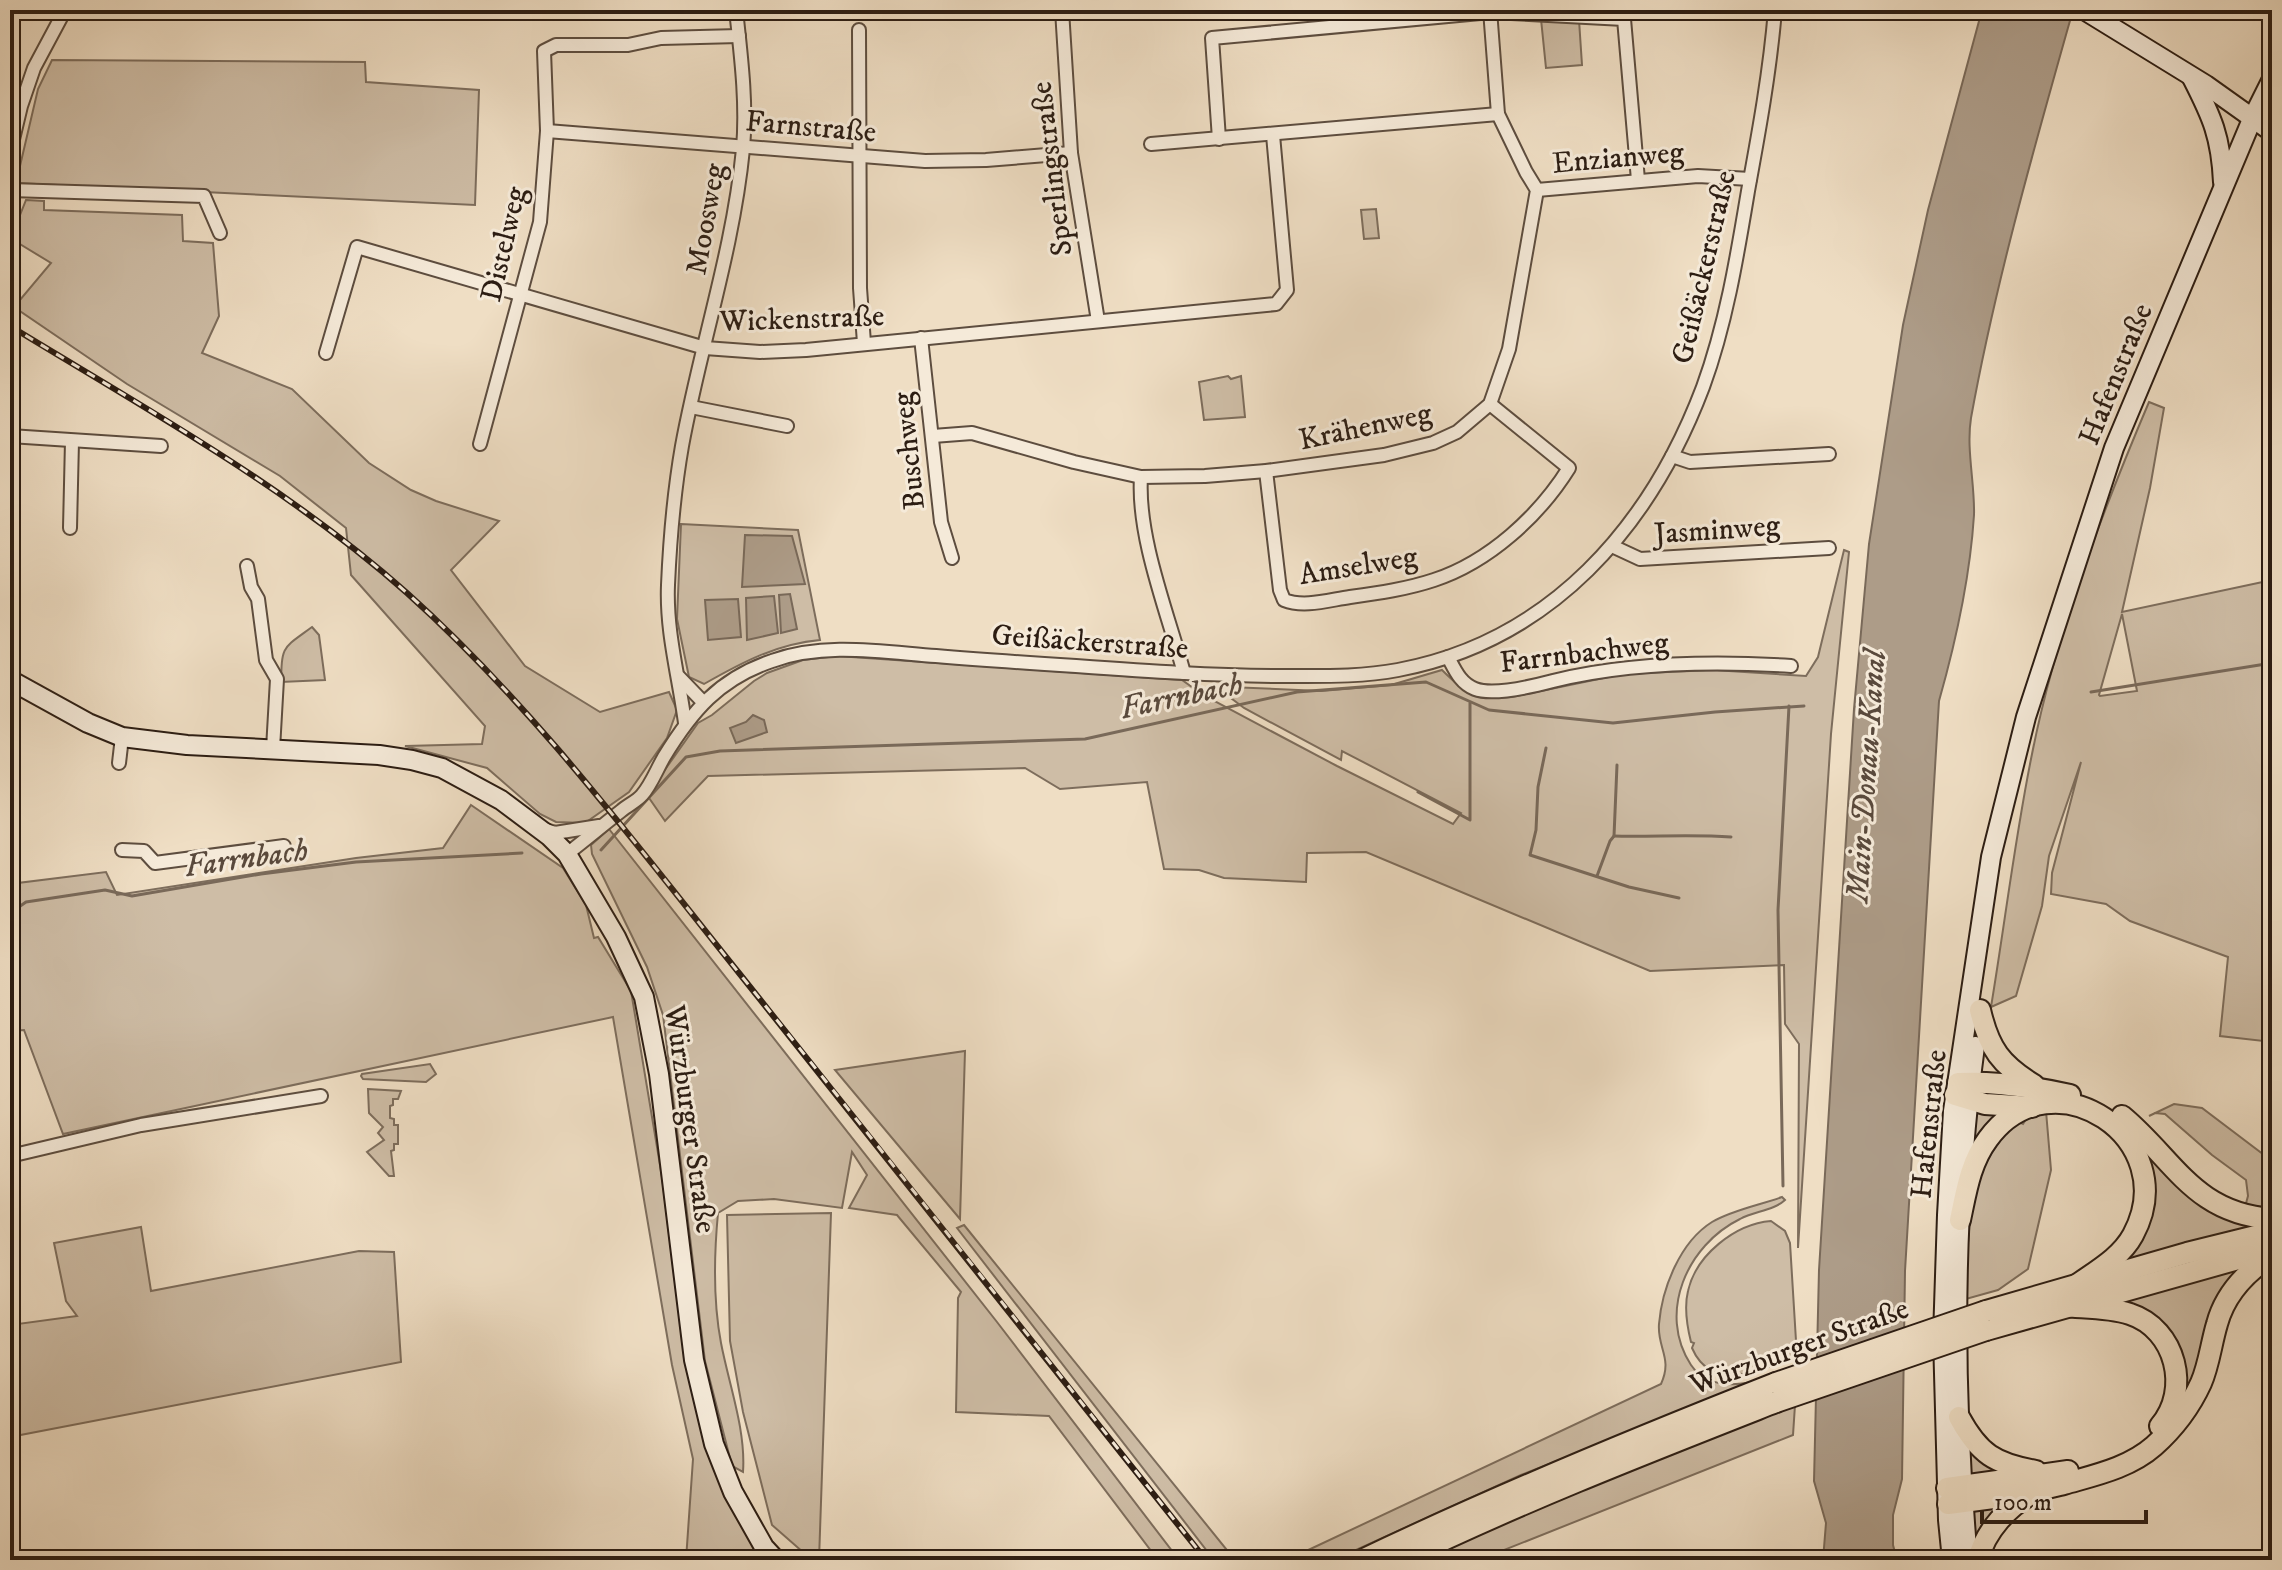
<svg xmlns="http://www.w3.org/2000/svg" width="2282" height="1570" viewBox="0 0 2282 1570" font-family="'IM FELL DW Pica',serif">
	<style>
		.green { fill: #cebda6; stroke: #7d6d5c; stroke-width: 2; fill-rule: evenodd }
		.water { fill: #ad9c88; stroke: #796959; stroke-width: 2 }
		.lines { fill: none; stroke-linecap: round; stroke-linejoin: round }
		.stream { stroke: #796959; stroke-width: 3 }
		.street-casing { stroke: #5d4d3f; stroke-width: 16 }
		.secondary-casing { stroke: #2c1d13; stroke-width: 22 }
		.primary-casing { stroke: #2c1d13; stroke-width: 24 }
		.street { stroke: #f5ead9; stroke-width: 12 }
		.secondary { stroke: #f5ead9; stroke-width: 18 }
		.primary { stroke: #efdec4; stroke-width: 20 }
		.rail-casing { stroke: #2c1d13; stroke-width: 6 }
		.rail { stroke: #f5ead9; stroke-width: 3; stroke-dasharray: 9; stroke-linecap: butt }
		.primary-bridge-casing { stroke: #2c1d13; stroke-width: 24; stroke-linecap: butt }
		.primary-bridge { stroke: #efdec4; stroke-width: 20 }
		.labels { text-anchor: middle; stroke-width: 6; stroke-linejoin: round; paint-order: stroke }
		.street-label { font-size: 30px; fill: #2c1d13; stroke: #f5ead9 }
		.water-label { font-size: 32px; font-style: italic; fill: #59493c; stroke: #f5ead9 }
	</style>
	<rect width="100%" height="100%" fill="#efdec4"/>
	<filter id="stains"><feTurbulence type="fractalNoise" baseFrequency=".0025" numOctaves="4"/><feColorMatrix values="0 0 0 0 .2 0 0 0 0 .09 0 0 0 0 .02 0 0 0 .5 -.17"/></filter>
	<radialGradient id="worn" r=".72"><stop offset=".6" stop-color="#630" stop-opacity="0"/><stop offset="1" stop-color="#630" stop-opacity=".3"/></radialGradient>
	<g class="green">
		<polygon points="1541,19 1579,20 1582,65 1546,68"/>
		<polygon points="52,60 365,62 366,82 479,90 475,205 16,183 38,89"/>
		<polygon points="26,200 44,201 44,210 182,215 183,241 213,243 219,316 202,353 292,389 369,463 411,490 436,501 499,521 451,570 525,666 600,712 669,692 677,710 667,738 629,792 585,823 556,822 540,814 487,768 405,746 482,744 485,726 351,575 346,528 280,476 127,384 14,307 51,263 10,238 10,215 20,215"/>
		<polygon points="1376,209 1379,238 1364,239 1361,210"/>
		<polygon points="1228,376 1231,379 1241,376 1245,417 1204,420 1199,382"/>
		<path d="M2149 402 2164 408 2150 488 2122 612 2272 580V1042L2220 1036 2228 957 2130 921 2106 904 2051 894 2052 873 2081 762 2049 856 2042 906 2016 996 1991 1007C2005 923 2015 837 2032 754 2056 633 2101 515 2149 402ZM2122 614 2137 691 2100 696 2099 695Z"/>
		<path d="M681 524 798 530 820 640C776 644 741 663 704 684L689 677 677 619Z"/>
		<path d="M1844 550 1849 552 1831 734 1798 1248 1799 1044 1785 1024 1784 965 1650 971 1366 852 1307 853 1306 882 1224 878 1199 870 1164 869 1147 782 1060 789 1025 768 708 776 665 821 647 795 698 723 712 715 754 681 767 673 803 660 837 656 1182 680 1203 695 1337 766 1453 824 1461 813 1342 751 1341 760 1244 708 1227 695 1229 687 1321 691 1391 685 1442 670C1467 695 1477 700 1512 697L1623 674 1713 670 1806 676 1818 657Z"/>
		<path d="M312 627 319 635 325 680 281 682C282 645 282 649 312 627Z"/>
		<polygon points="471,805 563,868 586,905 594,938 598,937 631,991 662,1177 685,1362 704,1442 729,1503 768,1560 686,1560 693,1459 672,1365 613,1017 63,1134 24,1030 10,1031 10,884 106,872 117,895 356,858 443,848"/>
		<path d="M609 829 997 1322 1179 1560H1158L1049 1416 956 1412 958 1298 961 1292 897 1215 849 1208 867 1175 852 1152 842 1208 774 1199 738 1201 718 1213C714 1255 713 1301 721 1343 729 1385 746 1430 743 1472L732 1466 705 1361 663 1015 647 967 592 854 591 845Z"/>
		<polygon points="965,1051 960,1219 835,1070"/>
		<polygon points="430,1064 436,1074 426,1082 363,1079 361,1076 362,1074"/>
		<polygon points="368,1089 401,1091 398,1099 393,1099 393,1105 390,1106 390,1118 394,1119 394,1125 398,1125 398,1144 394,1144 394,1150 391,1151 394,1176 389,1176 367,1152 384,1140 378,1133 383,1127 369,1113"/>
		<polygon points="2174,1104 2202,1108 2272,1161 2272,1212 2245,1207 2248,1196 2246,1180 2212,1155 2165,1114 2155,1113 2149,1116"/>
		<polygon points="2006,1107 1973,1152 1973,1110"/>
		<path d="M2046 1111 2051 1170 2028 1269 1998 1290 1966 1299C1968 1236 1965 1164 2019 1122L2023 1124 2028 1116Z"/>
		<polygon points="2155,1158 2250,1224 2245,1231 2126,1262 2123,1255 2147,1163 2150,1159"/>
		<path d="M1782 1197 1785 1200C1773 1211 1754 1211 1740 1219 1687 1245 1657 1313 1691 1365 1708 1390 1740 1386 1765 1379L1521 1475 1334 1560H1287L1661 1384C1673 1358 1657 1348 1659 1324 1662 1288 1680 1242 1712 1222 1732 1210 1760 1205 1782 1197Z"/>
		<polygon points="831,1213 819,1560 812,1560 772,1525 743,1412 730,1341 727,1215"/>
		<path d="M1771 1221 1785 1231 1790 1243 1797 1357 1746 1375 1742 1374V1376C1719 1379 1701 1369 1692 1348L1694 1343 1691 1342C1687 1326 1684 1307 1688 1291 1696 1255 1735 1224 1771 1221Z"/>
		<polygon points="964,1225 1235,1560 1214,1560 957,1228"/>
		<polygon points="141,1227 151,1291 359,1251 394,1252 401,1362 10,1437 10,1325 77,1316 66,1301 54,1243"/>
		<polygon points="2236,1267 2237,1272 2188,1388 2185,1388 2143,1312 2126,1299"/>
		<path d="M1795 1405 1793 1435 1479 1560H1425C1546 1503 1669 1451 1795 1405Z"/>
		<polygon points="1968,1445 2005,1471 1970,1476"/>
		<polygon points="2007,1501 1976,1544 1971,1513 1975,1508"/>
	</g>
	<g class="water">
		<path d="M1982 10H2073C2035 145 1996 280 1971 418 1966 449 1975 484 1974 515 1970 578 1956 641 1939 701L1905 1271 1902 1479 1893 1515V1545L1897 1560H1823L1826 1523 1814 1481 1819 1270 1854 709 1869 544 1903 325 1928 210Z"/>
		<polygon points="745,535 792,536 805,584 742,587"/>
		<polygon points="790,594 797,629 781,633 779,595"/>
		<polygon points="774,596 778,633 747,640 746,598"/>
		<polygon points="738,599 741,637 708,640 705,600"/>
		<polygon points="753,715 764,720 767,732 736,743 730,728 746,722"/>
	</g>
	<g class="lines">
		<g class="stream">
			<polyline points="2091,692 2272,663"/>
			<polyline points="1546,748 1538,787 1536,830 1530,855 1629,887 1679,898"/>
			<polyline points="1418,792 1470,820 1470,703"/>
			<path d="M1614 836C1653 837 1692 834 1731 837"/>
			<polyline points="601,850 686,757 720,751 1085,739 1297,692 1426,682 1489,710 1613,723 1715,712 1804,706"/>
			<polyline points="1597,876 1610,841 1614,836 1617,765"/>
			<polyline points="10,946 16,909 26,902 105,890 132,896 261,874 356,862 522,853"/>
			<polyline points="1783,1186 1778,910 1789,706"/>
		</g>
		<defs>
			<g id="street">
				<polyline points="1062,10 1071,153 1098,321"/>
				<polyline points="859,30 860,288 864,343"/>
				<polyline points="547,131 925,161 986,160 1071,153"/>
				<polyline points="1219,139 1212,38 1491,12 1624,19 1638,180"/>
				<polyline points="1151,144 1498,114"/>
				<polyline points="10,152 21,106 34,68 65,10"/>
				<polyline points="10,190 204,196 220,233"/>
				<polyline points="1537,190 1698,176 1750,179"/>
				<polyline points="921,338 941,522 952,558"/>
				<polyline points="326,353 357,247 705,348 760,352 806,350 1276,304 1287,290 1273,135"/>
				<polyline points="691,407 787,426"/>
				<polyline points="10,436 161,446"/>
				<polyline points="933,436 972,433 1074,462 1141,477 1205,476 1266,471 1384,455 1433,443 1457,432 1490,404 1509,349 1537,190 1526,172 1498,114 1490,10"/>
				<polyline points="480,444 540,222 547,131 544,51 556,45 628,45 661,38 739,36"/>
				<polyline points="1672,456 1690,462 1829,454"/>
				<path d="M1266 471 1280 590 1284 600C1304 608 1329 600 1350 597 1379 593 1407 589 1434 580 1489 562 1539 516 1569 468L1490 404"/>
				<path d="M1141 477C1137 537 1168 614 1184 673"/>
				<polyline points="70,528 72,441"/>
				<polyline points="1612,546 1640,559 1829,548"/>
				<polyline points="247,566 251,587 258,599 266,660 277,679 273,749"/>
				<path d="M1448 657C1455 670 1460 683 1475 689 1493 696 1534 686 1553 681 1630 662 1712 661 1791 666"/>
				<polyline points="679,677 703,702"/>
				<path d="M685 723C679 677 666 632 668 585 670 539 674 492 682 446 700 347 733 251 743 149 747 103 741 56 736 10"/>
				<polyline points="119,763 122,737"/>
				<polyline points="543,829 555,833 599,826"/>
				<polyline points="122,850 144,851 155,863 284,846"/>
				<path d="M567 854C585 840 603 825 621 811 628 805 637 801 642 795 651 785 657 769 664 757 692 711 719 679 772 661 824 642 882 652 936 656 983 660 1029 663 1076 666 1145 671 1215 676 1285 676 1323 676 1361 677 1398 670 1551 641 1650 527 1703 387 1726 324 1737 257 1748 191 1759 131 1770 71 1775 10"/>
				<polyline points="10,1156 141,1125 321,1096"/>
			</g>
			<g id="secondary">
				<polyline points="2084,10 2206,85 2272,132"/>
				<path d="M2192 78C2212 117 2221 137 2223 182"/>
				<polyline points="10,680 88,723 122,737 187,745 379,755 412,760 442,768 501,800 549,836 567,854 616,937 644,997 659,1074 694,1360 714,1444 733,1492 764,1547 776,1560"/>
				<polyline points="1952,1560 1948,1520 1943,1337 1947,1215 1953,1111 1991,857 2026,717 2114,448 2253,117 2272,79"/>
				<path d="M1968 1560C1953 1389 1952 1216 1975 1046"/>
			</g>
			<g id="primary">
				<path d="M1980 1010C1989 1049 2001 1065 2034 1085"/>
				<path d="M1958 1083C1995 1081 2034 1087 2070 1095"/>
				<polyline points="1955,1095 1985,1104 2032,1107"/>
				<path d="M2122 1116C2175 1160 2193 1213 2272 1219"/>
				<path d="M1960 1220C1966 1192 1970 1163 1988 1139 2052 1051 2185 1139 2133 1235 2121 1257 2098 1270 2078 1284"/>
				<path d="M2063 1306C2085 1308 2109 1307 2130 1314 2176 1329 2191 1390 2160 1426"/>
				<polyline points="1986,1311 2187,1253 2272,1232"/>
				<polyline points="1986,1330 2270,1250"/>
				<path d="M1959 1417C1979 1454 1995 1464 2036 1471"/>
				<polyline points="1947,1488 2068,1471"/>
				<polyline points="1948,1504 2031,1493"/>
				<path d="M1362 1560C1498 1495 1636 1438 1776 1383"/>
				<path d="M1401 1560C1523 1501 1649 1452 1776 1402"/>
				<path d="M1978 1560C1985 1531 2009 1505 2035 1492 2044 1488 2055 1486 2064 1484 2095 1475 2129 1468 2154 1446 2173 1429 2190 1407 2201 1383 2209 1365 2211 1344 2217 1324 2225 1294 2246 1272 2272 1255"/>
			</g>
		</defs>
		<use href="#street" class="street-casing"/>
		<use href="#secondary" class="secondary-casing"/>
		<use href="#primary" class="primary-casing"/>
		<use href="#street" class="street"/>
		<use href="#secondary" class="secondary"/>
		<use href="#primary" class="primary"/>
		<defs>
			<path id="rail" d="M10 326C146 409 288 487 407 593 533 706 634 842 739 973 896 1168 1051 1364 1206 1560"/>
		</defs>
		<use href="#rail" class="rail-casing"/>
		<use href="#rail" class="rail"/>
		<defs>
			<g id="primary-bridge">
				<polyline points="1776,1383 1986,1311"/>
				<polyline points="1776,1402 1986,1330"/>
			</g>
		</defs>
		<use href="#primary-bridge" class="primary-bridge-casing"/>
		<use href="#primary-bridge" class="primary-bridge"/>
	</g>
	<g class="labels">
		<g class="street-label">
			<text transform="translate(811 126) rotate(5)" y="10">Farnstraße</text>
			<text transform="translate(1618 157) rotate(-5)" y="10">Enzianweg</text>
			<text transform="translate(1051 169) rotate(-97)" y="10">Sperlingstraße</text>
			<text transform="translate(705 219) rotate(-80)" y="10">Moosweg</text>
			<text transform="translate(503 244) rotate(-77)" y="10">Distelweg</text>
			<text transform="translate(1703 267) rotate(-77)" y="10">Geißäckerstraße</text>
			<text transform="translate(802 318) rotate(-2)" y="10">Wickenstraße</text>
			<text transform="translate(2115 374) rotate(-68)" y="10">Hafenstraße</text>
			<text transform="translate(1365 426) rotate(-12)" y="10">Krähenweg</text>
			<text transform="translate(908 451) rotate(-96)" y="10">Buschweg</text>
			<text transform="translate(1717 529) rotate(-4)" y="10">Jasminweg</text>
			<text transform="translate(1358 565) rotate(-9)" y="10">Amselweg</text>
			<text transform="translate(1090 641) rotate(4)" y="10">Geißäckerstraße</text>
			<text transform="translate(1584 652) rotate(-7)" y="10">Farrnbachweg</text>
			<text transform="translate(691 1119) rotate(82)" y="10">Würzburger Straße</text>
			<text transform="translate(1928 1124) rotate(-84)" y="10">Hafenstraße</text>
			<text transform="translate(1799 1346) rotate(-20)" y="10">Würzburger Straße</text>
		</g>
		<g class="water-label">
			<text transform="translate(1181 695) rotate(-12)" y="11">Farrnbach</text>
			<text transform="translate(1865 776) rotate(-86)" y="11">Main-Donau-Kanal</text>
			<text transform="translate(246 857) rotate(-8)" y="11">Farrnbach</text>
		</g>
	</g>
	<rect width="2282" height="1570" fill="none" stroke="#efdec4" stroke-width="40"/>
	<rect x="12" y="12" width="2258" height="1546" fill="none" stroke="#2c1d13" stroke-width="4"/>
	<rect x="20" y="20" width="2242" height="1530" fill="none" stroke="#2c1d13" stroke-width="2"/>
	<path d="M1982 1510v12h164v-12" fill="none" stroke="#2c1d13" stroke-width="4"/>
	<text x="1994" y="1510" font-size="24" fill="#2c1d13" stroke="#f5ead9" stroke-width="6" paint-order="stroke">100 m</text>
	<rect width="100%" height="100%" filter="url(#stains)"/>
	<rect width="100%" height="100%" fill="url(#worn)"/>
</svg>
